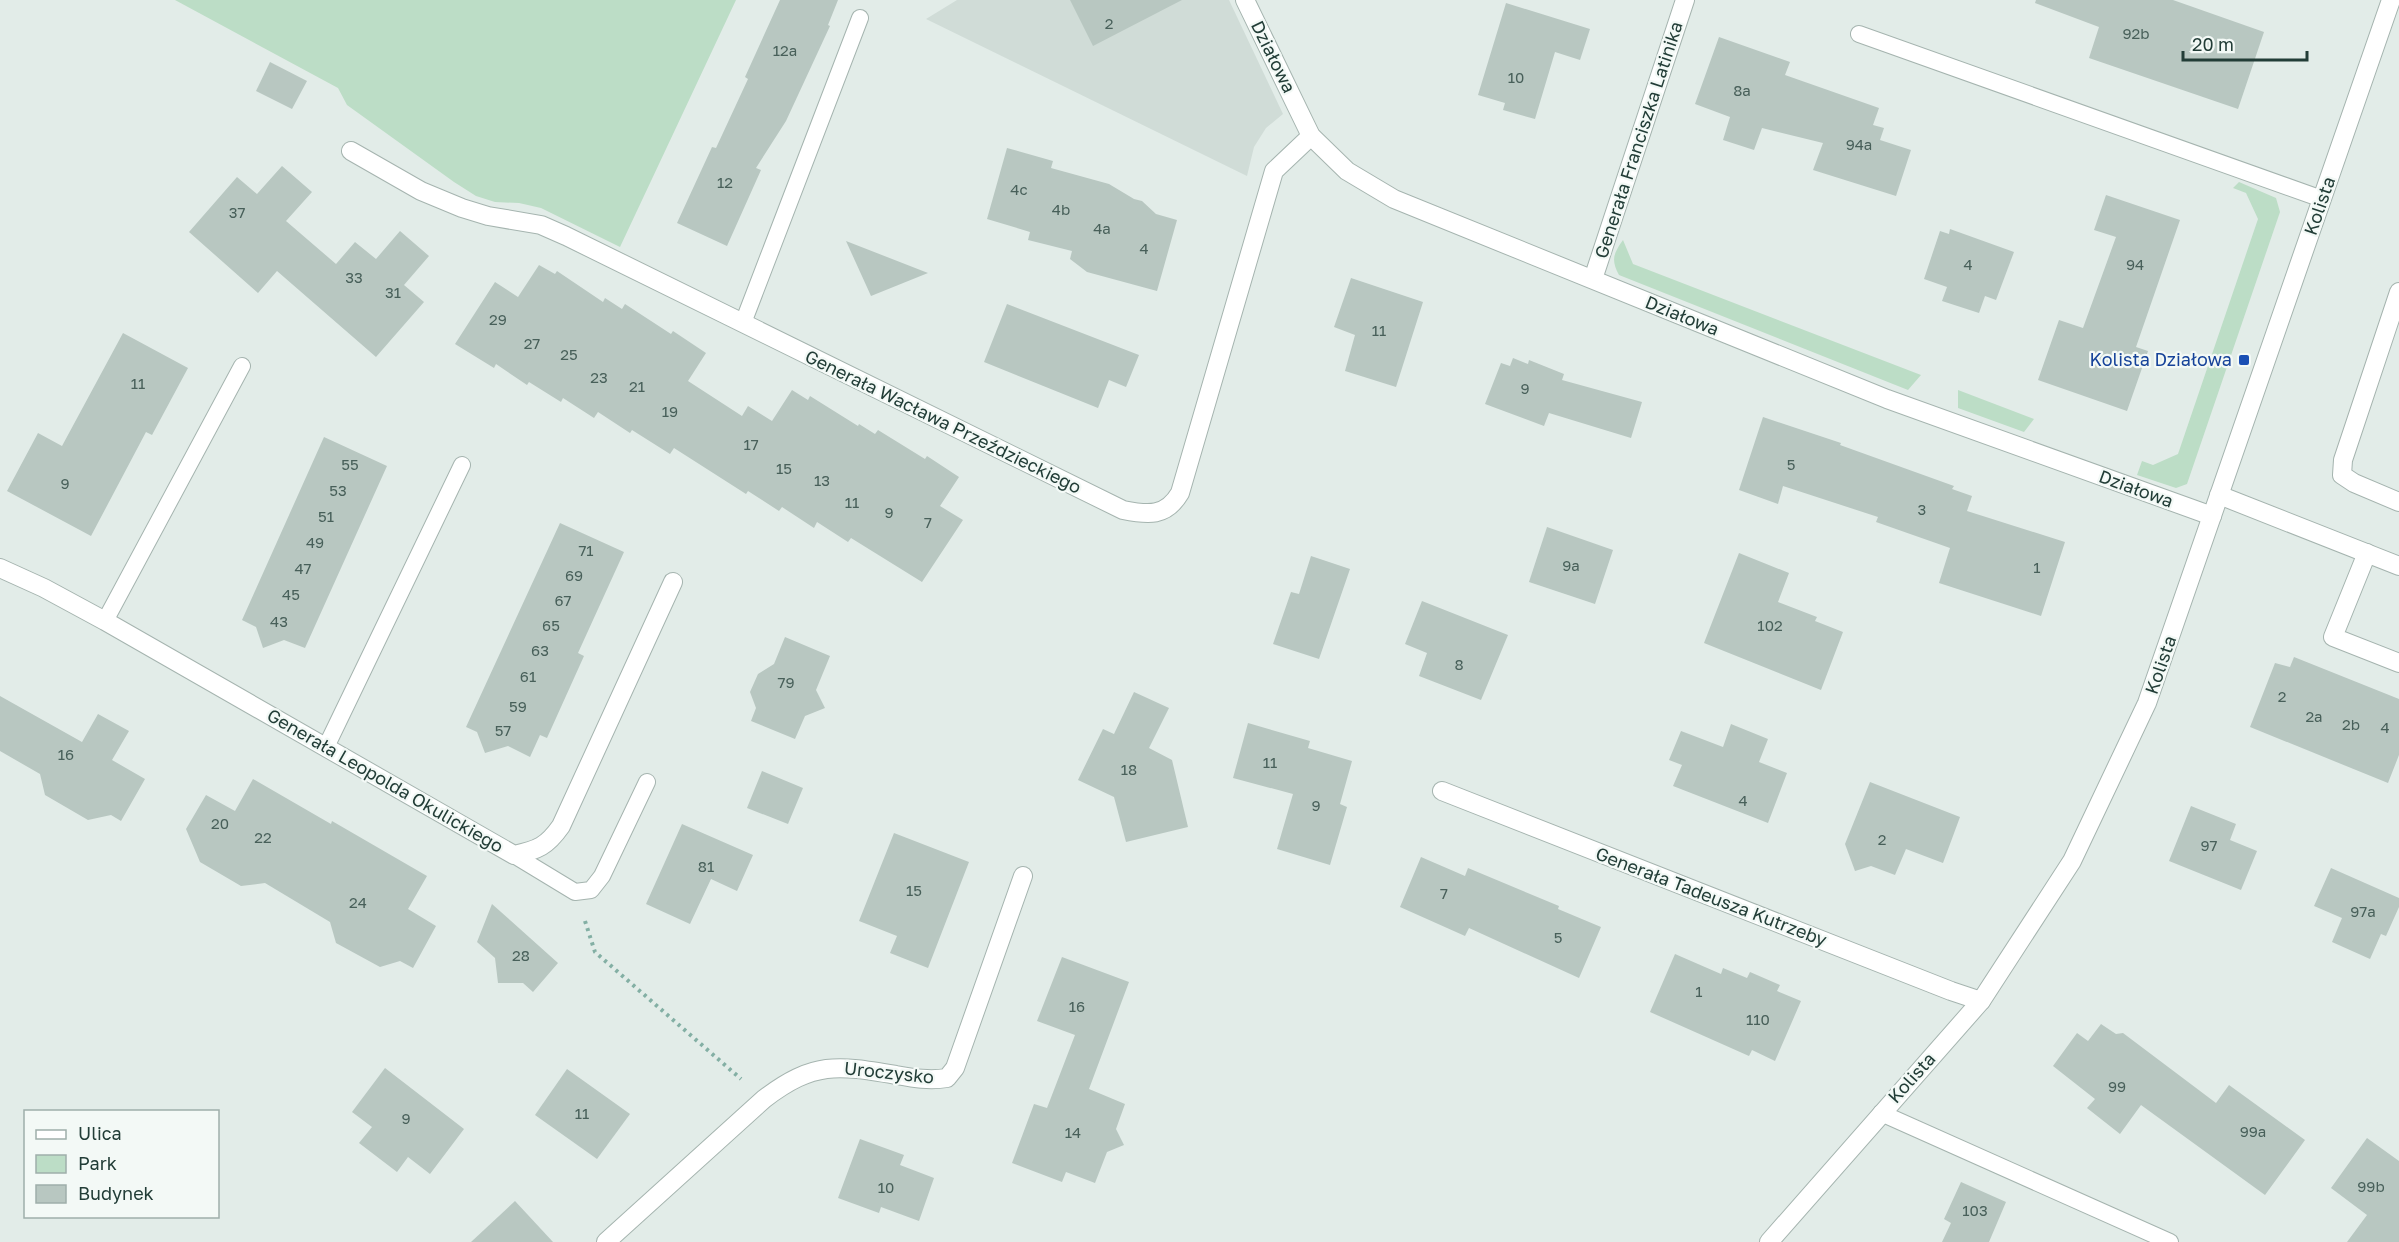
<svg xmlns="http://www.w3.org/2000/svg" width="2399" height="1242" viewBox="0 0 2399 1242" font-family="'Golos Text',sans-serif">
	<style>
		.built { fill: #d0dcd7 }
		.green { fill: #bcddc6 }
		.building { fill: #b8c7c1 }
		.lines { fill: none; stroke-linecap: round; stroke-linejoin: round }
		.service-casing { stroke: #a5b4af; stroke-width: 18 }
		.minor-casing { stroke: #a5b4af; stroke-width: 20 }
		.tertiary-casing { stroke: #a5b4af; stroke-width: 20 }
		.path { stroke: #83afa4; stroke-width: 4; stroke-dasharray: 3 4.5; stroke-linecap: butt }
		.service { stroke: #fff; stroke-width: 16 }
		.minor { stroke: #fff; stroke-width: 18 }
		.tertiary { stroke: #fff; stroke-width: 18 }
		.transit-dot { fill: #1a4fb4; stroke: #f3f9f6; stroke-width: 2 }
		.labels { text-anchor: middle; stroke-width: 4.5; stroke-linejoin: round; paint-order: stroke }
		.number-label { font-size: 15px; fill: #48605a }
		.street-label { font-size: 18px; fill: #223d37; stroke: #f3f9f6 }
		.transit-label { font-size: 18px; fill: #164399; stroke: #f3f9f6; text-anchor: end }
	</style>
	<rect width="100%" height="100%" fill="#e2ece8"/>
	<polygon class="built" points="957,0 1229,0 1283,114 1266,128 1254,147 1247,176 926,19"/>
	<g class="green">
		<polygon points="175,0 736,0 620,247 541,208 519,203 495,202 476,196 454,182 347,105 338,88"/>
		<polygon points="2239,182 2276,198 2280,212 2187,484 2176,488 2137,475 2142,461 2153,465 2178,454 2258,219 2246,193 2233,188"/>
		<path d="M1623 240 1633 264 1921 375 1908 390 1619 275C1611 260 1613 254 1623 240Z"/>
		<polygon points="1958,390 2034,419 2024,432 1958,408"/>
	</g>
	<g class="building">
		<polygon points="780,0 838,0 828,25 830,26 786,121 756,168 761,170 727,246 677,223 712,147 716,148 748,79 745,77"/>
		<polygon points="1070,0 1182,0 1093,46"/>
		<polygon points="2036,0 2173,0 2264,32 2238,109 2089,58 2099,27 2035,3"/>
		<polygon points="1506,3 1590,29 1580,60 1555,52 1535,119 1503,110 1505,103 1478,95"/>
		<polygon points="1719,37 1790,62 1785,75 1879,108 1873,125 1884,128 1880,140 1911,150 1896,196 1813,170 1823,143 1762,128 1754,150 1723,140 1730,117 1695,104"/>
		<polygon points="270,62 307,81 292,109 256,91"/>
		<polygon points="1007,148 1053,161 1051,168 1109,184 1134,199 1142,201 1156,214 1177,220 1157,291 1087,272 1070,259 1072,251 1028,240 1030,232 987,219"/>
		<polygon points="282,166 312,192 286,221 336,264 355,242 376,259 400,231 429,256 404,285 424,302 376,357 277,271 258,293 189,232 237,177 257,194"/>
		<polygon points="2106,195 2180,220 2136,347 2148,351 2127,411 2038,380 2059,320 2083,328 2116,237 2094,230"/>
		<polygon points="1950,229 2014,252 1996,300 1985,296 1979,313 1942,301 1947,287 1924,279 1940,231 1949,234"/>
		<polygon points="846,241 928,273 871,296"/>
		<polygon points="539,265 555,274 557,271 603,302 605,298 622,309 625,304 671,334 673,331 706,353 688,381 742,416 748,406 772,421 792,390 808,400 810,396 858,426 859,424 875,434 878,430 925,459 927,456 959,477 940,506 963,520 922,582 851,538 848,542 817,522 814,528 782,507 779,511 748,491 746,494 674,448 670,454 632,430 630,433 598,412 594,418 563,398 561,402 529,382 527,385 496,364 494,368 455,344 495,282 518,297"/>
		<polygon points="1351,278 1423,302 1396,387 1345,371 1355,335 1334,327"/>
		<polygon points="1007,304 1139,355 1126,387 1109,380 1098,408 984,362"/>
		<polygon points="123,333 188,368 152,435 146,432 91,536 7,491 38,433 62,446"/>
		<polygon points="1513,358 1528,364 1529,360 1564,374 1562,380 1642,402 1631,438 1549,413 1544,426 1485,404 1501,363 1510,366"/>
		<polygon points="1763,417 1841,443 1840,445 1954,486 1952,489 1972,496 1967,511 2065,542 2041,616 1939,583 1950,548 1876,522 1878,517 1783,486 1778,504 1739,490"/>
		<polygon points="324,437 387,466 305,648 284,640 263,648 256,627 242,620"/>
		<polygon points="560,523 624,552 578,653 584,656 547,738 540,735 530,757 508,746 485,753 477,732 466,727"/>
		<polygon points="1547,527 1613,550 1595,604 1529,582"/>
		<polygon points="1739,553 1789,573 1778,602 1817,617 1815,621 1843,632 1821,690 1704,643"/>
		<polygon points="1311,556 1350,569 1319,659 1273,644 1291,592 1299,594"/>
		<polygon points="1422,601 1508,635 1481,700 1419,676 1427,653 1405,644"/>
		<polygon points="785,637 830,656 816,690 825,708 805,716 795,739 751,721 756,708 750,692 758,674 774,664"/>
		<polygon points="2294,657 2399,699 2399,755 2388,783 2250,727 2275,663 2290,667"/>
		<polygon points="1134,692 1169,708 1149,748 1172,760 1188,827 1126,842 1114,797 1078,780 1103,729 1114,734"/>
		<polygon points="0,696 82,742 98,714 129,731 112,760 145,779 121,821 111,815 88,820 45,795 40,774 0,751"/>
		<polygon points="1248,723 1310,741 1308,748 1352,761 1340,804 1347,807 1330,865 1277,849 1293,794 1233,778"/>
		<polygon points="1731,724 1768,739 1759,762 1787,773 1768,823 1673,786 1682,765 1669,760 1681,731 1723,747"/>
		<polygon points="762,771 803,788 788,824 747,808"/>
		<polygon points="253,779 331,824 332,821 427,876 408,909 436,926 413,968 400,961 380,967 336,943 330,922 265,883 241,886 200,862 186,829 206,795 235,811"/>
		<polygon points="1870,782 1960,817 1943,863 1906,849 1895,875 1871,866 1855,871 1845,844"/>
		<polygon points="2191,806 2236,824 2230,840 2257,851 2241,890 2169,861"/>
		<polygon points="682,824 753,855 737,891 711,879 690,924 646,904"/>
		<polygon points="894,833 969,862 928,968 890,953 897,936 859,921"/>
		<polygon points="1421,857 1465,876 1468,868 1559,906 1558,909 1601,927 1579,978 1469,928 1465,936 1400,907"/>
		<polygon points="2331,868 2399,898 2399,907 2386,936 2381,934 2370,959 2332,942 2342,918 2314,906"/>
		<polygon points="492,904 558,963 533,992 523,983 498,983 495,958 477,942"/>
		<polygon points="1675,954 1721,974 1723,968 1747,978 1750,972 1780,985 1777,991 1801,1001 1775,1061 1752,1050 1749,1056 1650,1012"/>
		<polygon points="1062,957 1129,982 1089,1089 1125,1104 1116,1129 1124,1145 1107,1152 1095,1183 1066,1172 1062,1182 1012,1163 1034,1104 1047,1108 1075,1035 1037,1021"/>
		<polygon points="2101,1024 2116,1034 2123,1033 2216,1103 2229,1085 2305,1140 2265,1195 2141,1105 2120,1134 2087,1108 2095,1099 2053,1066 2077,1033 2088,1041"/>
		<polygon points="385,1068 464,1129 430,1174 408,1157 397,1172 359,1143 372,1127 352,1112"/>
		<polygon points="567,1069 630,1114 597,1159 535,1115"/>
		<polygon points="2367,1138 2399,1161 2399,1242 2347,1242 2367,1215 2331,1188"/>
		<polygon points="860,1139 904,1155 900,1165 934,1178 919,1221 881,1207 879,1213 838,1198"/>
		<polygon points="1961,1182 2006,1202 1989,1242 1942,1242 1951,1223 1944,1219"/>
		<polygon points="515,1201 553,1242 471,1242"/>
	</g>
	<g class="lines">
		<defs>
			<g id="service">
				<polyline points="1859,34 2322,199"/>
				<polyline points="743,323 860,18"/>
				<polyline points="105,621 242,366"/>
				<polyline points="326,747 462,465"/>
				<polyline points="514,855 575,892 591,890 602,876 647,782"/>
				<polyline points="1881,1113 2170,1242"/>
			</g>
			<g id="minor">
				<polyline points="1245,0 1311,136 1347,171 1394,199 1887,399 2212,516"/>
				<path d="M351 151 421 191 462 208 488 216 541 225 566 236 1123 510C1148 515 1166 517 1180 493L1274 171 1311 136"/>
				<polyline points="1593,279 1685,0"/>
				<polyline points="2399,292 2343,460 2342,475 2354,483 2399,502"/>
				<polyline points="2219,495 2399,566"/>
				<polyline points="2367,553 2333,637 2399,663"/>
				<path d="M0 568 44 588 105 621 514 855C538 850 547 846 561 826L673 582"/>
				<polyline points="1442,791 1951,991 1981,1001"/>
				<path d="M606 1242 764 1099C814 1061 837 1065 896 1075 913 1078 929 1081 947 1078L955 1068 1023 876"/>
			</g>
			<polyline id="tertiary" points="1769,1242 1981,1001 2072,861 2147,703 2391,0"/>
		</defs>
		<use href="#service" class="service-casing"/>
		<use href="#minor" class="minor-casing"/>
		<use href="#tertiary" class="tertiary-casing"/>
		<polyline class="path" points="585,921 595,952 741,1079"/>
		<use href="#service" class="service"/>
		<use href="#minor" class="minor"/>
		<use href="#tertiary" class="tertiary"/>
	</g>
	<rect class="transit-dot" x="2238" y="354" width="12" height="12" rx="3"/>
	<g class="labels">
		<g class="number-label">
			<text x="1109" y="29">2</text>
			<text x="2136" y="39">92b</text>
			<text x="785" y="56">12a</text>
			<text x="1516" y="83">10</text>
			<text x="1742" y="96">8a</text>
			<text x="1859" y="150">94a</text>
			<text x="725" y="188">12</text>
			<text x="1019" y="195">4c</text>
			<text x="1061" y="215">4b</text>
			<text x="237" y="218">37</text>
			<text x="1102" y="234">4a</text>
			<text x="1144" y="254">4</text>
			<text x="1968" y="270">4</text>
			<text x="2135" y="270">94</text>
			<text x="354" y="283">33</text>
			<text x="393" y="298">31</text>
			<text x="498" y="325">29</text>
			<text x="1379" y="336">11</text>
			<text x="532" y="349">27</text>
			<text x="569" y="360">25</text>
			<text x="599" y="383">23</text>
			<text x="138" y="389">11</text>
			<text x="637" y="392">21</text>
			<text x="1525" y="394">9</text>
			<text x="670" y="417">19</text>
			<text x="751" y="450">17</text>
			<text x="350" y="470">55</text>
			<text x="1791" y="470">5</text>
			<text x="784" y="474">15</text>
			<text x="822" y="486">13</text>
			<text x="65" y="489">9</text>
			<text x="338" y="496">53</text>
			<text x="852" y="508">11</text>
			<text x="1922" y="515">3</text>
			<text x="889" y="518">9</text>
			<text x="326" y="522">51</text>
			<text x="928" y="528">7</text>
			<text x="315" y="548">49</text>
			<text x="586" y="556">71</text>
			<text x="1571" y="571">9a</text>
			<text x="2037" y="573">1</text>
			<text x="303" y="574">47</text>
			<text x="574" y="581">69</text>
			<text x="291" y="600">45</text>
			<text x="563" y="606">67</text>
			<text x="279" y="627">43</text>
			<text x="551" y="631">65</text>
			<text x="1770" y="631">102</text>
			<text x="540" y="656">63</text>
			<text x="1459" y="670">8</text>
			<text x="528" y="682">61</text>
			<text x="786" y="688">79</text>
			<text x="2282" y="702">2</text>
			<text x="518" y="712">59</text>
			<text x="2314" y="722">2a</text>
			<text x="2351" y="730">2b</text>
			<text x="2385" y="733">4</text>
			<text x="503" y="736">57</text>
			<text x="66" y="760">16</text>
			<text x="1270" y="768">11</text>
			<text x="1129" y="775">18</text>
			<text x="1743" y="806">4</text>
			<text x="1316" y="811">9</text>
			<text x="220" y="829">20</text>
			<text x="263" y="843">22</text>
			<text x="1882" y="845">2</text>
			<text x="2209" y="851">97</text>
			<text x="706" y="872">81</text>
			<text x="914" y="896">15</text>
			<text x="1444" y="899">7</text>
			<text x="358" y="908">24</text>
			<text x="2363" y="917">97a</text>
			<text x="1558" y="943">5</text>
			<text x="521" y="961">28</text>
			<text x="1699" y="997">1</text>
			<text x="1077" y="1012">16</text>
			<text x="1758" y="1025">110</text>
			<text x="2117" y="1092">99</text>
			<text x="582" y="1119">11</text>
			<text x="406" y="1124">9</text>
			<text x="2253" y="1137">99a</text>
			<text x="1073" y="1138">14</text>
			<text x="2371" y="1192">99b</text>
			<text x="886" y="1193">10</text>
			<text x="1975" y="1216">103</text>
		</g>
		<g class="street-label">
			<text transform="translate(1273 57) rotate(64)" y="6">Działowa</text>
			<text transform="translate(1639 140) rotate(-72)" y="6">Generała Franciszka Latinika</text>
			<text transform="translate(2320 206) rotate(-71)" y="6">Kolista</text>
			<text transform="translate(1682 316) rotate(22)" y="6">Działowa</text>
			<text transform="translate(943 422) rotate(26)" y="6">Generała Wacława Przeździeckiego</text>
			<text transform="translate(2136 489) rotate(20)" y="6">Działowa</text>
			<text transform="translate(2161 665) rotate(-71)" y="6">Kolista</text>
			<text transform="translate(385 781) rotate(30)" y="6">Generała Leopolda Okulickiego</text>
			<text transform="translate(1711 897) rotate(21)" y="6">Generała Tadeusza Kutrzeby</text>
			<text transform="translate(889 1073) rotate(6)" y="6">Uroczysko</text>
			<text transform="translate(1912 1078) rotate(-48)" y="6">Kolista</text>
		</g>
		<g class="transit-label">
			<text x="2232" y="366">Kolista Działowa</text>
		</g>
	</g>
	<rect x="24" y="1110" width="195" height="108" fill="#f3f9f6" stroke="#9faeaa" stroke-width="1.5"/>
	<rect x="36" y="1130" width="30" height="9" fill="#ffffff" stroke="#9faeaa" stroke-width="1.5"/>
	<text x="78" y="1140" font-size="18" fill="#223d37">Ulica</text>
	<rect x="36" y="1155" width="30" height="18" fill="#bcddc6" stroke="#9faeaa" stroke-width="1.5"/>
	<text x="78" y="1170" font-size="18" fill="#223d37">Park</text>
	<rect x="36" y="1185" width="30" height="18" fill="#b8c7c1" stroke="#9faeaa" stroke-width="1.5"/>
	<text x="78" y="1200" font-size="18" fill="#223d37">Budynek</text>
	<path d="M2183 51v9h124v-9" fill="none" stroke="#223d37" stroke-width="3"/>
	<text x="2192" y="51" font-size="18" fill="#223d37" stroke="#f3f9f6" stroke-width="4.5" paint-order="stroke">20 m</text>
</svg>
